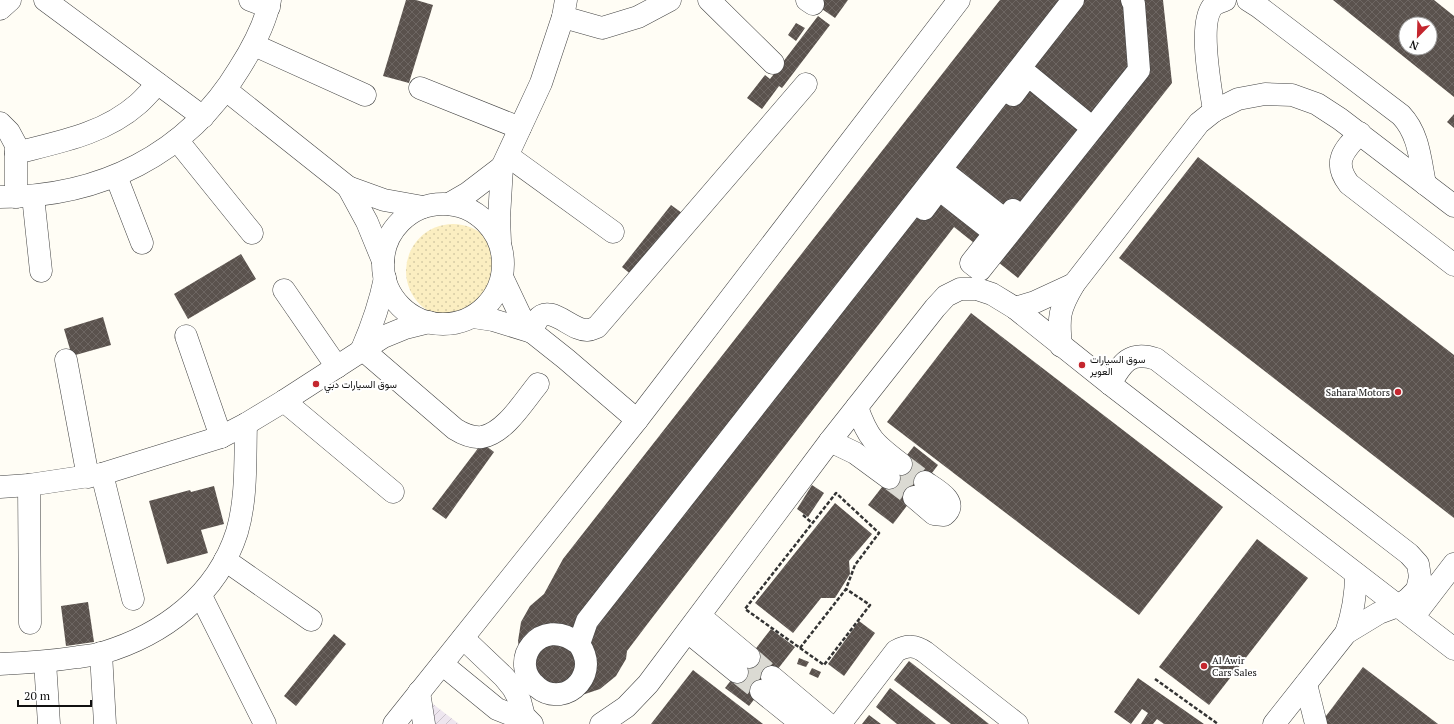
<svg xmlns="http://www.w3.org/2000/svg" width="1454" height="724" viewBox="0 0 1454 724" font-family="'PT Serif',Vazirmatn,serif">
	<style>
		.industrial { fill: url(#industrial-furrows) }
		.sand { fill: url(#sand-dots) }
		.building { fill: url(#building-cross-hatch); fill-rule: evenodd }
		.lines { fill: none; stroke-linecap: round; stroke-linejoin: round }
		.minor-tunnel { stroke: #dbdad3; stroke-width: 22; stroke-dasharray: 22 11; stroke-linecap: butt }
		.minor-casing { stroke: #444; stroke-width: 23 }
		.path { stroke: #333; stroke-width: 2.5; stroke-dasharray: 4 2; stroke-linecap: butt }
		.minor { stroke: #fff; stroke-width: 22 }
		.poi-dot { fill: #c4262e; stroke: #fff; stroke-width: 1.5 }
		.labels { text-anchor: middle; stroke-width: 4; stroke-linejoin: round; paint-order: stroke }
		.poi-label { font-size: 10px; fill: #111; stroke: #fff; text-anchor: start }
	</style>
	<defs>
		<pattern id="industrial-furrows" width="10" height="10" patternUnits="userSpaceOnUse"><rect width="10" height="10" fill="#eee6ef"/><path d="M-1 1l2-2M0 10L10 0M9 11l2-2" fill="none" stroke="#cbc4cc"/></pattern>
		<pattern id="sand-dots" width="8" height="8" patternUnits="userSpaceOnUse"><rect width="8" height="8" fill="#fbeec1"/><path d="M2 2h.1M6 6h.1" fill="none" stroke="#d6cba5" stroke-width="1.8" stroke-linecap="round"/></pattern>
		<pattern id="building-cross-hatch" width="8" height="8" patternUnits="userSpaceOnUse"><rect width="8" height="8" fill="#5a524d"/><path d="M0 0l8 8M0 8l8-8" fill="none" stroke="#6d6662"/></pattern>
	</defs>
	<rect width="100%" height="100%" fill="#fffdf5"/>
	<polygon class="industrial" points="433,704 459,724 418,724"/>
	<circle class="sand" cx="453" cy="271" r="47"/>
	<g class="building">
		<polygon points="406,0 416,0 433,5 409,83 383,76"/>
		<polygon points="824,0 848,0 835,18 819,7"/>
		<polygon points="1000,0 1163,0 1172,83 1018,278 954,227 652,618 627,651 626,659 616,676 600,689 582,695 562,695 521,660 518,641 521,622 530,606 544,594 563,559"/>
		<path d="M1333 0H1434L1454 16V97ZM1406 24H1430V48H1406Z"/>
		<polygon points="818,16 830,25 782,88 779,86 762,109 747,98 765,75 770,79"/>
		<polygon points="796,23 805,28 796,41 788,35"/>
		<polygon points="1454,114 1454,128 1447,122"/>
		<polygon points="1198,157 1454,355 1454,518 1119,258"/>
		<polygon points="671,205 682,213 633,276 622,267"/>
		<polygon points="241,254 256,279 188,319 174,294"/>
		<polygon points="971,313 1223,507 1139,615 887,422"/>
		<polygon points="103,317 111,345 72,356 64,329"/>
		<polygon points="482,443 494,452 446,519 432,509"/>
		<polygon points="914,446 938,465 893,524 868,505"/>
		<polygon points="812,485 824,493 808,517 797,509"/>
		<polygon points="214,486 224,524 201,530 208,553 167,564 149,501 190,490 191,492"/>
		<polygon points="835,503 872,534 849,561 850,574 835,598 821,598 793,633 755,603"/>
		<polygon points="1257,539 1308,578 1209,705 1159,667"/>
		<polygon points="88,602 94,642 66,646 61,606"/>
		<polygon points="859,621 875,633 844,676 828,664"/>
		<polygon points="771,629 795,647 749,706 725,688"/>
		<polygon points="334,634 346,644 296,706 284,696"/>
		<polygon points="799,658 809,662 806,667 797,664"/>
		<polygon points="909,661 989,724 951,724 894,680"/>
		<polygon points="1363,667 1438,724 1328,724 1323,720"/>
		<polygon points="812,668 821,672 818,678 809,674"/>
		<polygon points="693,670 763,724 651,724"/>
		<polygon points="1138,678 1204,724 1164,724 1157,719 1153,724 1141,724 1148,713 1142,709 1131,724 1114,712"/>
		<polygon points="890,688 936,724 897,724 876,707"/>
		<polygon points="869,715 881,724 862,724"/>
	</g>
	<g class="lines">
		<g class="minor-tunnel">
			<polyline points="901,464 925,482"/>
			<polyline points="889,478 914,497"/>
			<polyline points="749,657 772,677"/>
			<polyline points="737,672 761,691"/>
		</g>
		<defs>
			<g id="minor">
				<polyline points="45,0 203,117"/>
				<polyline points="250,0 269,7"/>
				<polyline points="709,0 773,63"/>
				<polyline points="807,0 813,4"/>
				<path d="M1248 0 1259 7 1401 115C1419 134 1420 159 1425 184"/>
				<polyline points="0,9 10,0"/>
				<polyline points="563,17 602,28 638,17 670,0"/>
				<polyline points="254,45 365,95"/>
				<polyline points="420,88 520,128"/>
				<polyline points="226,90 348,187 384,200 423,207"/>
				<polyline points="1013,95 1028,75 1084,121"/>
				<path d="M1214 111C1211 89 1197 21 1214 5 1216 3 1221 2 1225 0"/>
				<polyline points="0,123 9,132 16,145 16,197"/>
				<path d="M1360 133C1344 150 1332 162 1349 184L1454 265"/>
				<polyline points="177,140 252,233"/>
				<path d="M16 153C59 142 104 134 138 104 145 98 151 90 158 84"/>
				<polyline points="508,156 613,232"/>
				<polyline points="116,176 142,243"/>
				<polyline points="949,176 1005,220 1013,210"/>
				<polyline points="348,187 367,222 383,261"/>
				<polyline points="33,196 41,271"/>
				<path d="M0 197C100 197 187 155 239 69 253 47 265 25 270 0"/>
				<polyline points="449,204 468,193 502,167"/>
				<circle cx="443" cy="264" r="60"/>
				<polyline points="924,209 939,189 995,233"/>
				<polyline points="1005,220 971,263 980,270 1139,70 1134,4 1132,0"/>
				<polyline points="500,242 499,218 502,167 541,83 563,17 566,0"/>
				<polyline points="502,277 520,315 532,332"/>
				<polyline points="284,290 337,367"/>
				<polyline points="1015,308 1035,302 1074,284"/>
				<polyline points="473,317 493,320 532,332 566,359 637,420"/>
				<path d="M532 332C533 328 535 324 537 320 550 302 572 332 588 330 591 330 594 328 597 327L806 84"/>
				<polyline points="186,336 221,437"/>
				<path d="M1061 346C1058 317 1059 309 1074 284L1199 123 1214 111 1238 99 1265 94 1292 95 1317 104 1340 119 1454 206"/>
				<path d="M362 349 455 429C463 434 472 438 482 437 505 433 524 401 538 384"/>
				<path d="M362 349C372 326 380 303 385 278"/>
				<polyline points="66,360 88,477"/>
				<path d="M1110 384C1122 363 1130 350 1156 359L1409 554 1418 564 1420 577 1417 590 1408 599 1398 606 1379 613 1346 633 1274 724"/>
				<polyline points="284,401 393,492"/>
				<path d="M857 407C868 439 875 444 901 464"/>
				<polyline points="830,441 855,453 889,478"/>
				<polyline points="102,474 133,599"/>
				<polyline points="29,485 30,623"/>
				<polyline points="0,487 29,485 102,474 221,437 246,424 284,401 383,337 405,328 429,322"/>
				<path d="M914 497 934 514 944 515C961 502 935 489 925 482"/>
				<polyline points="225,560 311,620"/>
				<polyline points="201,596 265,724"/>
				<polyline points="700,616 749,657"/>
				<polyline points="1414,616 1454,564"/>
				<polyline points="688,632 737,672"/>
				<path d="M1346 633C1353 613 1356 595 1356 574"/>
				<polyline points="463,638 504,677 513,688 520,701 524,716 532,724"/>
				<path d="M579 644C540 613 506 663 537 687 544 693 552 695 560 694 575 692 586 678 586 664 586 656 583 650 579 644L587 621 1073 0"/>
				<polyline points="101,653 105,724"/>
				<polyline points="45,662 49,724"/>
				<path d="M0 664C27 663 52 661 78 657 86 656 95 655 102 653 163 635 217 595 237 532 247 498 245 460 246 424"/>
				<polyline points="442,664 497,709 512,715 524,716"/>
				<polyline points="772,677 828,724"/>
				<polyline points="1306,684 1316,724"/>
				<polyline points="761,691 802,724"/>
				<polyline points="419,692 424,724"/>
				<polyline points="394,724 637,420 959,0"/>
				<polyline points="601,724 626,707 648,684 830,441 935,308 946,296 960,289 977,289 992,294 1015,308 1110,384 1454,649"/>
				<path d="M840 724 896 651C907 645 915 645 925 652L1017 724"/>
			</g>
		</defs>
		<use href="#minor" class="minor-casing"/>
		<g class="path">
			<polyline points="803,515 812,523"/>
			<polyline points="800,648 846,589 855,565 879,533 836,493 745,609 824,665 870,605 846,589"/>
			<polyline points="1155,679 1218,724"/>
		</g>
		<use href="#minor" class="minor"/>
	</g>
	<g class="poi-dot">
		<circle cx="1082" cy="365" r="4"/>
		<circle cx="316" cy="384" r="4"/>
		<circle cx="1398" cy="392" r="4"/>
		<circle cx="1204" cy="666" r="4"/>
	</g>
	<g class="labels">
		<g class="poi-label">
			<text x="1090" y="363">سوق السيارات<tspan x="1090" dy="12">العوير</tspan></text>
			<text x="324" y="388">سوق السيارات دبي</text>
			<text x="1390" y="396" text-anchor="end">Sahara Motors</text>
			<text x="1212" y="664">Al Awir<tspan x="1212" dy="12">Cars Sales</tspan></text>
		</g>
	</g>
	<g transform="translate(1418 36) rotate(203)"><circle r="19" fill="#ffffff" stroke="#a0a0a0"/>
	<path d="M0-3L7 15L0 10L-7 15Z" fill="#c4262e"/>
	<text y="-6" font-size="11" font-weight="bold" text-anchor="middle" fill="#111111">N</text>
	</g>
	<path d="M18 700v6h73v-6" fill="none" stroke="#111111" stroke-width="2"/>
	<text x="24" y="700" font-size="12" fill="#111111" stroke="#ffffff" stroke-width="3" paint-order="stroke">20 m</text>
</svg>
